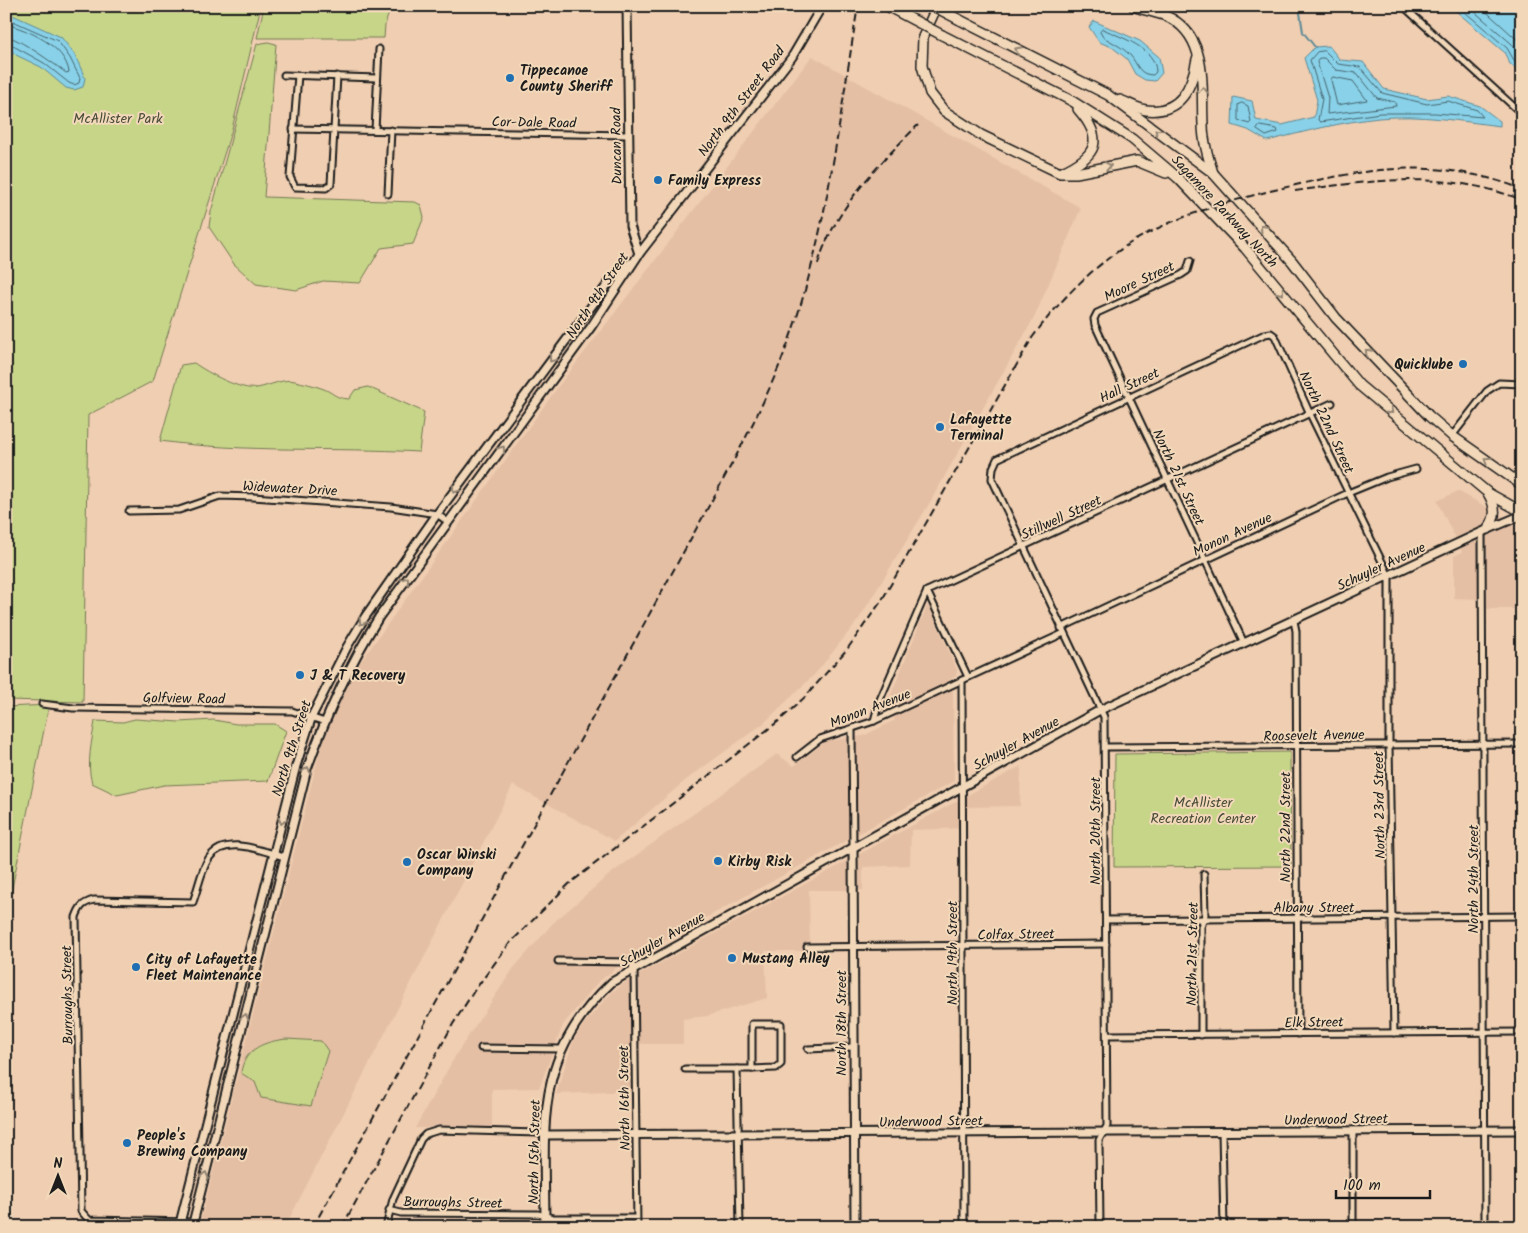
<svg xmlns="http://www.w3.org/2000/svg" width="1528" height="1233" viewBox="0 0 1528 1233" font-family="Kalam,sans-serif">
	<style>
		.built { fill: #e4bfa4 }
		.green { fill: #c7d589; stroke: #727852 }
		.water { fill: #88d1e8; stroke: #5d8996 }
		.lines { fill: none; stroke-linecap: round; stroke-linejoin: round }
		.shore { stroke: #47646e; stroke-width: 1 }
		.stream { stroke: #5d8996; stroke-width: 2 }
		.street-casing { stroke: #1c1c1c; stroke-width: 9 }
		.secondary-casing { stroke: #1c1c1c; stroke-width: 11 }
		.highway-casing { stroke: #1c1c1c; stroke-width: 12 }
		.street { stroke: #f2d8b9; stroke-width: 5 }
		.secondary { stroke: #f2d8b9; stroke-width: 7 }
		.highway { stroke: #f2d8b9; stroke-width: 9 }
		.rail { stroke: #1c1c1c; stroke-width: 2; stroke-dasharray: 8 4; stroke-linecap: butt }
		.highway-bridge-casing { stroke: #1c1c1c; stroke-width: 12; stroke-linecap: butt }
		.highway-bridge { stroke: #f2d8b9; stroke-width: 9 }
		.oneway { stroke: #928372 }
		.poi-dot { fill: #1f6fb2; stroke: #f2d8b9; stroke-width: 2 }
		.labels { text-anchor: middle; stroke-width: 4; stroke-linejoin: round; paint-order: stroke }
		.poi-label { font-size: 14px; font-weight: bold; fill: #1c1c1c; stroke: #f2d8b9; text-anchor: start }
		.street-label { font-size: 14px; fill: #1c1c1c; stroke: #f2d8b9 }
		.park-label { font-size: 14px; fill: #474a37; stroke: #f2d8b9 }
	</style>
	<rect width="100%" height="100%" fill="#f0ceb1"/>
	<filter id="ink" filterUnits="userSpaceOnUse"><feTurbulence type="fractalNoise" baseFrequency=".02" numOctaves="2"/><feDisplacementMap in="SourceGraphic" scale="10" xChannelSelector="R" yChannelSelector="G"/><feConvolveMatrix kernelMatrix="1 2 1 2 8 2 1 2 1" color-interpolation-filters="sRGB"/></filter>
	<g filter="url(#ink)">
		<g class="built">
			<polygon points="812,56 1081,208 1035,316 929,504 859,619 816,673 764,723 686,780 615,841 513,785 285,1227 199,1227 318,758 330,722 352,674 557,388"/>
			<polygon points="1458,491 1522,527 1522,609 1478,609 1478,599 1454,598 1454,556 1462,552 1437,501"/>
			<polygon points="928,604 957,670 956,676 948,681 953,692 954,781 619,966 597,983 563,1025 539,1088 492,1089 492,1127 415,1128 457,1053 513,969 553,923 610,874 777,754 794,766 826,741 863,736 895,720 887,704"/>
			<polygon points="1021,766 1020,806 967,807 967,828 911,830 910,865 863,867 863,890 809,890 810,951 765,951 767,998 707,1016 683,1019 683,1044 638,1044 638,1091 556,1094 573,1042 583,1025 611,993 624,983"/>
			<polygon points="6,1222 50,1222 70,1227 6,1227"/>
		</g>
		<g class="green">
			<polygon points="6,6 261,6 232,129 153,381 88,415 83,702 6,700"/>
			<polygon points="264,6 391,6 385,25 384,38 257,38"/>
			<polygon points="268,42 276,44 264,197 415,202 421,205 424,217 413,244 381,248 360,283 323,281 296,290 256,284 234,264 209,227 211,212 257,44"/>
			<path d="M194 363C208 373 241 391 257 388 269 386 284 378 295 381 304 383 313 385 321 388 334 392 333 398 349 399L355 390 368 387 424 412 419 452C333 447 246 453 160 441L181 365Z"/>
			<polygon points="49,705 6,918 6,707"/>
			<path d="M135 719 179 722 214 720 236 724H275L286 731 268 781 164 785 117 795 92 783C86 764 92 741 95 721L123 722Z"/>
			<polygon points="1290,752 1291,866 1114,867 1115,754"/>
			<path d="M287 1039 321 1041 328 1051 311 1106 261 1098 255 1082 241 1073C244 1048 266 1041 287 1039Z"/>
		</g>
		<g class="water">
			<polygon points="1450,6 1522,6 1522,74 1510,64 1504,52"/>
			<polygon points="6,12 61,37 75,55 85,78 83,87 74,90 66,88 41,67 16,55 6,46"/>
			<polygon points="1094,21 1140,41 1159,57 1162,73 1155,81 1145,80 1135,74 1127,59 1112,47 1099,42 1089,27"/>
			<path d="M1329 46 1340 60 1363 62 1384 89 1427 99 1448 96 1480 106 1500 121V126C1460 121 1419 114 1379 118 1340 122 1304 132 1267 141L1248 130 1232 125 1233 97 1252 101 1256 120 1282 125 1314 117 1317 100 1304 58 1315 47Z"/>
		</g>
		<g class="lines">
			<g class="shore">
				<polyline points="1458,6 1507,48 1515,62 1522,68"/>
				<polyline points="1468,6 1512,44 1522,60"/>
				<polyline points="1480,6 1522,44"/>
				<polyline points="6,18 58,41 70,58 80,78 79,83 74,85 69,83 44,63 6,42"/>
				<path d="M6 24C29 30 65 46 69 72L66 73C56 65 17 37 6 36"/>
				<path d="M1103 29C1122 38 1156 48 1156 72L1153 75C1138 75 1138 64 1130 55 1122 47 1112 42 1103 37L1100 32Z"/>
				<polygon points="1325,51 1338,64 1360,67 1382,93 1427,104 1448,101 1477,110 1483,117 1435,113 1380,113 1320,122 1318,120 1322,99 1310,60 1317,52"/>
				<polygon points="1320,58 1324,58 1336,70 1357,73 1377,98 1395,102 1396,106 1327,114 1328,98 1317,62"/>
				<polygon points="1333,77 1353,81 1367,100 1337,105 1331,80"/>
				<polygon points="1242,103 1248,106 1251,122 1249,124 1238,120 1238,105"/>
				<polygon points="1260,126 1277,129 1278,132 1266,136 1257,130"/>
			</g>
			<polyline class="stream" points="1299,6 1303,32 1315,47"/>
			<defs>
				<g id="street">
					<polyline points="1403,6 1522,114"/>
					<polyline points="284,75 377,78"/>
					<polyline points="298,75 290,177 295,187 326,188 331,184 337,76"/>
					<polyline points="293,129 628,135"/>
					<polyline points="375,130 379,49"/>
					<polyline points="388,194 391,130"/>
					<polyline points="1190,261 1187,271 1181,275 1097,313 1094,319 1095,325 1244,643"/>
					<polyline points="1452,436 1487,391 1499,383 1522,384"/>
					<polyline points="129,511 179,510 220,496 253,497 391,507 437,514 448,522"/>
					<polyline points="1482,532 1485,1227"/>
					<polyline points="927,591 968,677"/>
					<polyline points="1294,621 1296,631 1298,1034"/>
					<polyline points="1061,628 1348,493 1387,477 1416,469"/>
					<polyline points="962,680 964,1227"/>
					<polyline points="42,704 73,708 292,711 325,722"/>
					<polyline points="874,721 879,702 927,591 1332,403"/>
					<polyline points="852,730 853,848"/>
					<polyline points="1106,747 1522,744"/>
					<polyline points="797,757 820,739 874,721 1064,633"/>
					<polyline points="1106,920 1522,916"/>
					<polyline points="807,947 1106,944"/>
					<polyline points="558,961 631,962 634,969 637,1227"/>
					<polygon points="752,1024 781,1024 781,1064 776,1068 752,1069"/>
					<polyline points="1107,1035 1522,1032"/>
					<polyline points="1201,1035 1201,927 1205,915 1204,874"/>
					<polyline points="481,1048 561,1049"/>
					<polyline points="808,1049 853,1047"/>
					<polyline points="685,1069 752,1069"/>
					<polyline points="737,1069 740,1227"/>
					<polyline points="1353,1131 1353,1227"/>
					<polyline points="1222,1132 1224,1227"/>
					<polyline points="389,1210 401,1213 538,1214 553,1218 636,1218"/>
					<path d="M193 1222 89 1220 81 1211 76 917C80 906 83 903 94 900L193 902C198 889 201 870 209 858 226 834 263 852 285 857"/>
					<polyline points="386,1227 393,1199 421,1139 426,1134 439,1130 538,1133 545,1135"/>
					<polyline points="1100,1227 1099,1140 1107,1126 1104,717 992,479 993,468 997,459 1265,334 1271,333 1275,336 1310,414 1389,576 1389,745 1394,1033"/>
				</g>
				<g id="secondary">
					<polyline points="627,6 630,226 639,254"/>
					<polyline points="853,848 855,1227"/>
					<polyline points="545,1135 1522,1130"/>
					<polyline points="179,1227 296,766 312,716 347,647 365,617 437,514 608,284 630,263"/>
					<path d="M192 1227 307 769C326 716 349 665 379 617L591 327 639 254 792 57 822 6"/>
					<path d="M545 1227C545 1128 532 1056 612 982L1100 710 1482 532 1522 515"/>
				</g>
				<g id="highway">
					<polyline points="937,6 923,37 922,66 930,93 944,111 981,135 1060,173 1076,173 1137,161 1166,173"/>
					<path d="M1133 6C1144 10 1155 12 1166 16 1209 35 1201 86 1203 124 1203 141 1208 157 1213 173"/>
					<polyline points="960,20 1108,95 1213,173 1292,261 1336,318 1429,416 1452,436 1522,485"/>
					<polyline points="942,35 1072,101 1132,139 1178,178 1245,248 1359,385 1488,493 1522,512"/>
					<path d="M1120 100C1128 103 1138 109 1146 110 1181 114 1192 87 1197 59"/>
					<path d="M1062 172C1097 156 1105 140 1078 109"/>
					<path d="M1488 493C1496 507 1497 516 1488 529"/>
				</g>
			</defs>
			<use href="#street" class="street-casing"/>
			<use href="#secondary" class="secondary-casing"/>
			<use href="#highway" class="highway-casing"/>
			<use href="#street" class="street"/>
			<use href="#secondary" class="secondary"/>
			<use href="#highway" class="highway"/>
			<g class="rail">
				<path d="M1295 191C1372 180 1447 170 1522 200"/>
				<path d="M818 264C834 209 879 164 918 125"/>
				<path d="M313 1227 734 460C754 422 773 384 788 343 827 236 839 119 858 6"/>
				<path d="M342 1227 453 1024 474 991 509 944 569 884 780 720 806 696 848 648 882 600 1032 338C1059 301 1092 267 1132 242 1174 217 1220 204 1266 192 1357 170 1431 154 1522 189"/>
			</g>
			<defs>
				<g id="highway-bridge">
					<polyline points="887,6 942,35"/>
					<polyline points="933,6 960,20"/>
				</g>
			</defs>
			<use href="#highway-bridge" class="highway-bridge-casing"/>
			<use href="#highway-bridge" class="highway-bridge"/>
		</g>
		<defs><path id="oneway-chevron" d="M-2-3.5L2.5 0L-2 3.5" fill="none" stroke-width="1.6" stroke-linecap="round" stroke-linejoin="round" transform="scale(1.25)"/></defs>
		<g class="oneway">
			<use href="#oneway-chevron" transform="translate(1018 50) rotate(-153)"/>
			<use href="#oneway-chevron" transform="translate(1203 90) rotate(-90)"/>
			<use href="#oneway-chevron" transform="translate(1158 132) rotate(-144)"/>
			<use href="#oneway-chevron" transform="translate(1108 166) rotate(-11)"/>
			<use href="#oneway-chevron" transform="translate(1263 228) rotate(-132)"/>
			<use href="#oneway-chevron" transform="translate(1281 292) rotate(51)"/>
			<use href="#oneway-chevron" transform="translate(1368 352) rotate(-134)"/>
			<use href="#oneway-chevron" transform="translate(552 359) rotate(127)"/>
			<use href="#oneway-chevron" transform="translate(1390 411) rotate(40)"/>
			<use href="#oneway-chevron" transform="translate(502 449) rotate(-54)"/>
			<use href="#oneway-chevron" transform="translate(1487 460) rotate(-145)"/>
			<use href="#oneway-chevron" transform="translate(455 490) rotate(127)"/>
			<use href="#oneway-chevron" transform="translate(406 580) rotate(-54)"/>
			<use href="#oneway-chevron" transform="translate(362 622) rotate(122)"/>
			<use href="#oneway-chevron" transform="translate(307 770) rotate(-74)"/>
			<use href="#oneway-chevron" transform="translate(282 821) rotate(104)"/>
			<use href="#oneway-chevron" transform="translate(245 1017) rotate(-76)"/>
			<use href="#oneway-chevron" transform="translate(205 1175) rotate(-76)"/>
		</g>
	</g>
	<g class="poi-dot">
		<circle cx="510" cy="78" r="5"/>
		<circle cx="658" cy="180" r="5"/>
		<circle cx="1463" cy="364" r="5"/>
		<circle cx="940" cy="427" r="5"/>
		<circle cx="300" cy="675" r="5"/>
		<circle cx="718" cy="861" r="5"/>
		<circle cx="407" cy="862" r="5"/>
		<circle cx="732" cy="958" r="5"/>
		<circle cx="136" cy="967" r="5"/>
		<circle cx="127" cy="1143" r="5"/>
	</g>
	<g class="labels">
		<g class="poi-label">
			<text x="520" y="75">Tippecanoe<tspan x="520" dy="16">County Sheriff</tspan></text>
			<text x="668" y="185">Family Express</text>
			<text x="1453" y="369" text-anchor="end">Quicklube</text>
			<text x="950" y="424">Lafayette<tspan x="950" dy="16">Terminal</tspan></text>
			<text x="310" y="680">J &amp; T Recovery</text>
			<text x="417" y="859">Oscar Winski<tspan x="417" dy="16">Company</tspan></text>
			<text x="728" y="866">Kirby Risk</text>
			<text x="742" y="963">Mustang Alley</text>
			<text x="146" y="964">City of Lafayette<tspan x="146" dy="16">Fleet Maintenance</tspan></text>
			<text x="137" y="1140">People's<tspan x="137" dy="16">Brewing Company</tspan></text>
		</g>
		<g class="street-label">
			<text transform="translate(741 101) rotate(-53)" y="5">North 9th Street Road</text>
			<text transform="translate(534 122) rotate(1)" y="5">Cor-Dale Road</text>
			<text transform="translate(616 146) rotate(-91)" y="5">Duncan Road</text>
			<text transform="translate(1225 211) rotate(47)" y="5">Sagamore Parkway North</text>
			<text transform="translate(1139 281) rotate(-25)" y="5">Moore Street</text>
			<text transform="translate(597 295) rotate(-56)" y="5">North 9th Street</text>
			<text transform="translate(1129 385) rotate(-25)" y="5">Hall Street</text>
			<text transform="translate(1327 422) rotate(65)" y="5">North 22nd Street</text>
			<text transform="translate(1179 477) rotate(65)" y="5">North 21st Street</text>
			<text transform="translate(290 488) rotate(3)" y="5">Widewater Drive</text>
			<text transform="translate(1061 517) rotate(-25)" y="5">Stillwell Street</text>
			<text transform="translate(1232 534) rotate(-25)" y="5">Monon Avenue</text>
			<text transform="translate(1381 566) rotate(-25)" y="5">Schuyler Avenue</text>
			<text transform="translate(184 698) rotate(1)" y="5">Golfview Road</text>
			<text transform="translate(870 708) rotate(-21)" y="5">Monon Avenue</text>
			<text transform="translate(1314 735) rotate(-1)" y="5">Roosevelt Avenue</text>
			<text transform="translate(1016 743) rotate(-29)" y="5">Schuyler Avenue</text>
			<text transform="translate(291 748) rotate(-72)" y="5">North 9th Street</text>
			<text transform="translate(1379 805) rotate(-91)" y="5">North 23rd Street</text>
			<text transform="translate(1285 827) rotate(-90)" y="5">North 22nd Street</text>
			<text transform="translate(1095 831) rotate(-90)" y="5">North 20th Street</text>
			<text transform="translate(1473 879) rotate(-90)" y="5">North 24th Street</text>
			<text x="1314" y="912">Albany Street</text>
			<text transform="translate(1016 934) rotate(-1)" y="5">Colfax Street</text>
			<text transform="translate(662 939) rotate(-30)" y="5">Schuyler Avenue</text>
			<text transform="translate(952 953) rotate(-90)" y="5">North 19th Street</text>
			<text transform="translate(1192 954) rotate(-89)" y="5">North 21st Street</text>
			<text transform="translate(67 995) rotate(-91)" y="5">Burroughs Street</text>
			<text transform="translate(1314 1022) rotate(-1)" y="5">Elk Street</text>
			<text transform="translate(841 1023) rotate(-90)" y="5">North 18th Street</text>
			<text transform="translate(624 1098) rotate(-91)" y="5">North 16th Street</text>
			<text transform="translate(1336 1119) rotate(-1)" y="5">Underwood Street</text>
			<text transform="translate(931 1121) rotate(-1)" y="5">Underwood Street</text>
			<text transform="translate(534 1152) rotate(-89)" y="5">North 15th Street</text>
			<text transform="translate(453 1202) rotate(1)" y="5">Burroughs Street</text>
		</g>
		<g class="park-label">
			<text x="118" y="123">McAllister Park</text>
			<text x="1203" y="807">McAllister<tspan x="1203" dy="16">Recreation Center</tspan></text>
		</g>
	</g>
	<rect width="1528" height="1233" fill="none" stroke="#f2d8b9" stroke-width="25"/>
	<rect x="12" y="12" width="1503" height="1208" fill="none" stroke="#1c1c1c" stroke-width="2" filter="url(#ink)"/>
	<g transform="translate(58 1176)" stroke="#f2d8b9" stroke-width="4" paint-order="stroke">
	<path d="M0-4L9 19L0 12L-9 19Z" fill="#1c1c1c"/>
	<text y="-8" font-size="14" font-weight="bold" text-anchor="middle" fill="#1c1c1c">N</text>
	</g>
	<path d="M1336 1190v8h94v-8" fill="none" stroke="#1c1c1c" stroke-width="2.5"/>
	<text x="1343" y="1190" font-size="15" fill="#1c1c1c" stroke="#f2d8b9" stroke-width="4" paint-order="stroke">100 m</text>
</svg>
